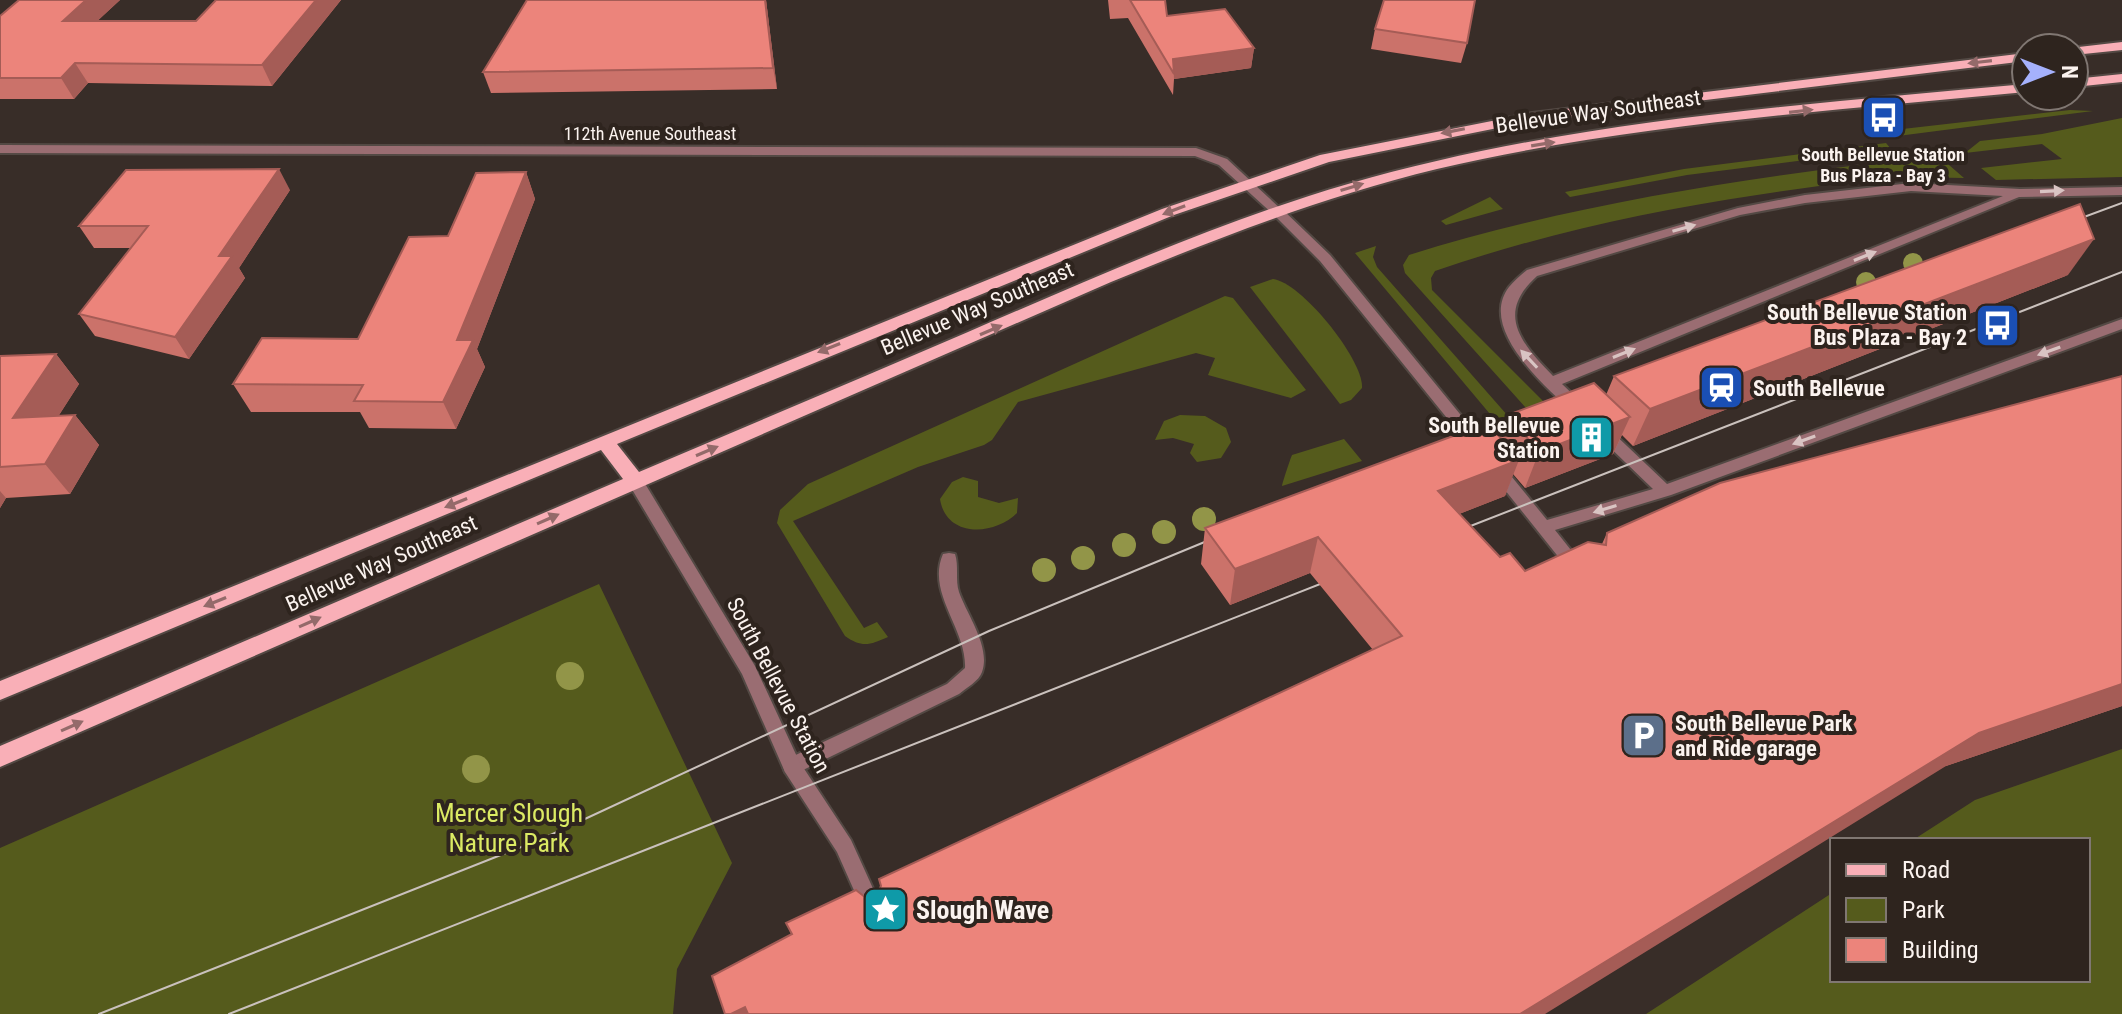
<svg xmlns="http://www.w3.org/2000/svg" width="2122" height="1014" viewBox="0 0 2122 1014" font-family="'Roboto Condensed',sans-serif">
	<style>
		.green { fill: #555b1c }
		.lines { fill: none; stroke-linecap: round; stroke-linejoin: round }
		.service-casing { stroke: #534944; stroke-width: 4 }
		.minor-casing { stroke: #534944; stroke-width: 4 }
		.primary-casing { stroke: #534944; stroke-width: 4 }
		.service { fill: #9a6d72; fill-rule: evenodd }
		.minor { fill: #9a6d72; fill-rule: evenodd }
		.primary { fill: #f9afb7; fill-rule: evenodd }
		.tram { stroke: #cac1bd; stroke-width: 2 }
		.tree { fill: #929548 }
		.wall { fill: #cb726a }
		.shaded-wall { fill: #a55c56 }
		.building { fill: #ec847b; stroke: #a55c56; stroke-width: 2 }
		.oneway { fill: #946a6a }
		.oneway2 { fill: #d9c4c3 }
		.labels { text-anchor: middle; stroke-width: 8; stroke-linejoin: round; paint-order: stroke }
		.far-street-label { font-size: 18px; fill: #fbf3ef; stroke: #2e241e }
		.far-poi-label { font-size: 18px; font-weight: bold; fill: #fbf3ef; stroke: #2e241e }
		.street-label { font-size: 22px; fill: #fbf3ef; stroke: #2e241e }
		.poi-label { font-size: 22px; font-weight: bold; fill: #fbf3ef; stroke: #2e241e; text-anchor: end }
		.near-park-label { font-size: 26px; fill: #dbea63; stroke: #2e241e }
		.near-poi-label { font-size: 26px; font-weight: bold; fill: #fbf3ef; stroke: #2e241e; text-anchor: start }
	</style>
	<rect width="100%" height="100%" fill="#382d28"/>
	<g class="green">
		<polygon points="2070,110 2093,111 1890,137 1885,131"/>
		<polygon points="2122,118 2122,177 1996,180 1981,168 2062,159 2042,144 1965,153 1980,141 2042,134"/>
		<polygon points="1886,143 1891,149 1687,175 1570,197 1565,192 1684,169"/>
		<path d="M1931 156 1941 158 1964 178C1894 175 1826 184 1757 195 1649 211 1539 235 1435 271L1431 278 1432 290 1544 402 1526 408 1405 273 1403 265 1409 255C1579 202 1755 177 1931 156Z"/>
		<polygon points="1490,197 1503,209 1446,225 1441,221"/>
		<polygon points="1376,246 1373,257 1377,267 1508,416 1495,420 1355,253"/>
		<path d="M1273 279C1301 282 1364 360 1362 388L1351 400 1340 404 1250 287Z"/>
		<path d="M1225 296 1233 298 1306 390 1291 398 1208 375 1215 358 1196 353 1018 402 992 440 984 445 918 467 793 521 864 628 877 622 888 637C870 645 862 648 845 636L777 523 780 510 808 484Z"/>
		<polygon points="1180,415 1205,416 1226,428 1231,442 1221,458 1197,462 1190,453 1194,444 1173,438 1155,440 1164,421"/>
		<path d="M1344 439 1362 461 1282 486C1282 483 1291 457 1292 455Z"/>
		<path d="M963 477 978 481V497L999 503 1018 498 1017 513C994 536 946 538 940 499L952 482Z"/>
		<polygon points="599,584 732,863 677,969 673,1014 0,1014 0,848"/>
		<polygon points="2122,749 2122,1014 1646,1014 1832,893 1832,980 2088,980 2088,840 1913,840 1975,800"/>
	</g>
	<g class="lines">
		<defs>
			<g id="service">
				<path d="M1911 183 2020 189 2122 187V195L2019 197 1562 384 1585 406 1587 410 1585 414H1575C1547 388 1477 329 1509 287 1514 281 1521 275 1527 270L1738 208 1805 195ZM1911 191 2003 196 1553 376C1521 343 1495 314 1537 276L1740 215 1805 203Z"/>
				<polygon points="1278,208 1282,209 1330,255 1482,441 1485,445 1482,449 1472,449 1320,261 1274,215 1272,212"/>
				<polygon points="2122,319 2122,329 1671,495 1555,530 1586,569 1584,574 1572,574 1489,470 1497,464 1503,466 1547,520 1653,489 1597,435 1594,431 1597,427 1607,427 1667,484"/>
				<path d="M949 553 955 554C959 566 955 580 959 592 967 615 991 647 982 672 979 681 966 688 959 694L799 772 792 774 785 772 783 766 785 760 947 684 965 668C967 629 926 593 943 554Z"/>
			</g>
			<g id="minor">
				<polygon points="0,145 1196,148 1227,159 1284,212 1282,215 1274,215 1219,165 1195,156 0,153"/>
				<polygon points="635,475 641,477 755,666 799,761 851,840 885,915 882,922 875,925 868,922 837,852 785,772 742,674 627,481"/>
			</g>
			<g id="primary">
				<polygon points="2122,42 2122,50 2074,55 2074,48 2070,48"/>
				<path d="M2026 53V61L1532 121 1329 162 1174 215 617 444 639 472C749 425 859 379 968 332 1093 278 1218 222 1348 184 1569 120 1799 105 2026 84V92C1829 111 1630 124 1437 169 1325 196 1218 238 1111 282L0 767V746L623 479 601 450 0 700V681L1162 209 1320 155 1532 113Z"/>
				<polygon points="2122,74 2122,82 2074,87 2074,79"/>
			</g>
		</defs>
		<use href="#service" class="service-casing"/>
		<use href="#minor" class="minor-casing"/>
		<use href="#primary" class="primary-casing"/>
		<use href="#service" class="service"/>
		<use href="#minor" class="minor"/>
		<use href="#primary" class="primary"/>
		<g class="tram">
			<polyline points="2065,224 2122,203"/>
			<polyline points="1450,534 2122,272"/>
			<polyline points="99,1014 544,838 989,631 1224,534"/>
			<polyline points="229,1014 1338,577"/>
		</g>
	</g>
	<g class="tree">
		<circle cx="1913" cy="263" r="10"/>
		<circle cx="1866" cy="282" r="10"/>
		<circle cx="1204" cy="519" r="12"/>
		<circle cx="1164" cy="532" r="12"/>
		<circle cx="1124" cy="545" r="12"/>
		<circle cx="1083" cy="558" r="12"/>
		<circle cx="1044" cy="570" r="12"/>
		<circle cx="570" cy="676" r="14"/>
		<circle cx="476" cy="769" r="14"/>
	</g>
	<g class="wall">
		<polygon points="19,0 120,0 97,21 196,21 216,0 341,0 272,86 88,83 74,99 0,99 0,16"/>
		<polygon points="527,0 766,0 777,89 491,93 483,72"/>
		<polygon points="1108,0 1165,0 1167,16 1254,48 1251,68 1174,79 1173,95 1128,18 1110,19"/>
		<polygon points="1375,29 1467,43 1461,63 1371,49"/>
		<polygon points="526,172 535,199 477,349 485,367 456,429 369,428 360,412 251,412 233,384 358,339 448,236"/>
		<polygon points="290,190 239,268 245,278 189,359 95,336 79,314 131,248 94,248 79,226"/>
		<polygon points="2068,275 1633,446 1622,435 1613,454 1525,488 1513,474 1505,496 1459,514 1500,557 1525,571 1602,544 1607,533 2122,376 2122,706 1946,766 791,934 786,923 876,895 1373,650 1310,573 1230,605 1201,564 1205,528 1500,437 1508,415 1606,395 1614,376"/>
		<polygon points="56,354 79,384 59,415 75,415 99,445 70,494 6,498 0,508 0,356"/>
	</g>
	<g class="shaded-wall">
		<polygon points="86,0 120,0 76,41 63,21"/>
		<polygon points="316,0 341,0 272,86 262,65"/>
		<polygon points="765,0 766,0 777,89 773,68"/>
		<polygon points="1254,48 1251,68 1174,79 1173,59"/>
		<polygon points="75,63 88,83 74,99 61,78"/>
		<polygon points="279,169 290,190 239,268 245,278 189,359 175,337 219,256"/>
		<polygon points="526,172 535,199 477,349 485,367 456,429 443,402 457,340"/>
		<polygon points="2094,239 2068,275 1633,446 1650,409"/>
		<polygon points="56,354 79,384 38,448 13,418"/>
		<polygon points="75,415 99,445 70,494 45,464"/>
		<polygon points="1630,417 1613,454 1525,488 1539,452"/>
		<polygon points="1519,460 1505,496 1426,527 1438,491"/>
		<polygon points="0,491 6,498 0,508"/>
		<polygon points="1318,537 1310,573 1230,605 1235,569"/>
		<polygon points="2122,684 2122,706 1946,766 1545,1014 1520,1014 1979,733"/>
		<polygon points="745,1007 749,1014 731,1014"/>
	</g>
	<g class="building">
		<polygon points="19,0 86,0 63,21 196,21 216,0 316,0 262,65 75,63 61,78 0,78 0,16"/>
		<polygon points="527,0 765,0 773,68 483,72"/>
		<polygon points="1130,0 1165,0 1167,16 1225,9 1254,48 1173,59 1174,74"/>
		<polygon points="1384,0 1475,0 1467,43 1375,29"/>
		<polygon points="279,169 219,256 232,256 175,337 79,314 148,226 79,226 126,170"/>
		<polygon points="526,172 457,340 473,340 443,402 354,401 363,385 233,384 262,338 358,339 409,237 448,236 476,173"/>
		<polygon points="2080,204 2094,239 1650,409 1614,376"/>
		<polygon points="56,354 13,418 75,415 45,464 0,467 0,356"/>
		<polygon points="2122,376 2122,684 1979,733 1520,1014 748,1014 745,1007 731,1014 725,1014 712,976 792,934 786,923 856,890 866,898 876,895 881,886 879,879 1402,636 1318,537 1235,569 1205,528 1488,423 1519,460 1438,491 1500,557 1510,553 1525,571 1588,542 1606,545 1607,533 1720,483"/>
		<polygon points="1594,383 1630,417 1539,452 1508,415"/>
	</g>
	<defs><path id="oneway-solid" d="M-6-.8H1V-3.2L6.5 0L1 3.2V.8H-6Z" transform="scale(2)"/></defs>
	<g class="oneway">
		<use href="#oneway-solid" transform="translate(1980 62) rotate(173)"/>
		<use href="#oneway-solid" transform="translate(1801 111) rotate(-7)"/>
		<use href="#oneway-solid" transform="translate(1453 131) rotate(169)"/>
		<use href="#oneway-solid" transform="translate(1543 144) rotate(-9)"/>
		<use href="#oneway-solid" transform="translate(1352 187) rotate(-17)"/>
		<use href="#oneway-solid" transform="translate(1174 210) rotate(159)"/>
		<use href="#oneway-solid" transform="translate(991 330) rotate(-23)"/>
		<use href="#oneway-solid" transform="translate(829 348) rotate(158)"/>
		<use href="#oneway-solid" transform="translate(707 451) rotate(-23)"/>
		<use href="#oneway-solid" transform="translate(456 503) rotate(158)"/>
		<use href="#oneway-solid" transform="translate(548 519) rotate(-24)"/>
		<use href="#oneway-solid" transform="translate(215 602) rotate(158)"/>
		<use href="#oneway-solid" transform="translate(310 622) rotate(-24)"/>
		<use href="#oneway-solid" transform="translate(72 726) rotate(-24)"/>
	</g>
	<g class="oneway2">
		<use href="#oneway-solid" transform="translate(2052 191) rotate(-3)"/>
		<use href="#oneway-solid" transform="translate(1684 228) rotate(-16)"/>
		<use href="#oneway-solid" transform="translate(1865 256) rotate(-22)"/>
		<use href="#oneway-solid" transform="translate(2049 351) rotate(160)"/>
		<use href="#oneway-solid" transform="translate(1624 353) rotate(-22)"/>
		<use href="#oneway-solid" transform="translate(1529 359) rotate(-133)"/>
		<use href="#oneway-solid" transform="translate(1804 440) rotate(160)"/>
		<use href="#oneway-solid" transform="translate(1605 509) rotate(163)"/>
	</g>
	<defs>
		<symbol id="bus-square" viewBox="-11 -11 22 22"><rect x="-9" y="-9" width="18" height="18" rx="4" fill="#1a4fb4" stroke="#2e241e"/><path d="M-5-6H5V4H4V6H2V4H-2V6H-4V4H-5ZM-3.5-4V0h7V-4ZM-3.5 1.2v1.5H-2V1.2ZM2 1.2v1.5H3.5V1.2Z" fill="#fff"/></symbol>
		<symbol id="station-square" viewBox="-11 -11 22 22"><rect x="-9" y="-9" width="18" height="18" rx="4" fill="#1a4fb4" stroke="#2e241e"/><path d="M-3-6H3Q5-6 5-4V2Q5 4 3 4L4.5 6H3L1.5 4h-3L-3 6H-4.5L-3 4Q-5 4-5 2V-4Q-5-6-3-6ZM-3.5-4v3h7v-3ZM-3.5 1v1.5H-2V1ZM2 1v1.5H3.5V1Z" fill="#fff"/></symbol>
		<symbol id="building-square" viewBox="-11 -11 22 22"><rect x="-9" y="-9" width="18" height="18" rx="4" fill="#0f9aa8" stroke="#2e241e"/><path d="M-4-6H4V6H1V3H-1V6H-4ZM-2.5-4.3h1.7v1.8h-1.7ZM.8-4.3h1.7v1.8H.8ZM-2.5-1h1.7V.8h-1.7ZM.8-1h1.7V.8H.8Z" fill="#fff"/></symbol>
		<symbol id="parking-square" viewBox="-11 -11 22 22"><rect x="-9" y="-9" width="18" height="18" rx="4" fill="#5c6f8a" stroke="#2e241e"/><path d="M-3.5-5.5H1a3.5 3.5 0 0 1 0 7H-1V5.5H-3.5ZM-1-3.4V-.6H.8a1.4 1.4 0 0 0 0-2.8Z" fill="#fff"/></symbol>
		<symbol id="sight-square" viewBox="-11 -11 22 22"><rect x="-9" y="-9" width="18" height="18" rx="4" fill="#0f9aa8" stroke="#2e241e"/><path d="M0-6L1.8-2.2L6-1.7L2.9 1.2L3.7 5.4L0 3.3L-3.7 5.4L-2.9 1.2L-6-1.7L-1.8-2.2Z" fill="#fff"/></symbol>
	</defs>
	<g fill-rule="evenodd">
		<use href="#bus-square" x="1858" y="92" width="51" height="51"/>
		<use href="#bus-square" x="1972" y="300" width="51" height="51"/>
		<use href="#station-square" x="1696" y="362" width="51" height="51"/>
		<use href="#building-square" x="1566" y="412" width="51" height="51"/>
		<use href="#parking-square" x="1618" y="710" width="51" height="51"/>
		<use href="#sight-square" x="860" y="884" width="51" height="51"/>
	</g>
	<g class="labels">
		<g class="far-street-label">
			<text x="650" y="140">112th Avenue Southeast</text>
		</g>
		<g class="far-poi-label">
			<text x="1883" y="161">South Bellevue Station<tspan x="1883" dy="21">Bus Plaza - Bay 3</tspan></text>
		</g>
		<g class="street-label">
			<text transform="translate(1598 111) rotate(-8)" y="8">Bellevue Way Southeast</text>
			<text transform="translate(977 308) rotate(-23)" y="8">Bellevue Way Southeast</text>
			<text transform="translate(381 563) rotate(-24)" y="8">Bellevue Way Southeast</text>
			<text transform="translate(779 685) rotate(62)" y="8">South Bellevue Station</text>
		</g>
		<g class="poi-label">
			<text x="1967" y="320">South Bellevue Station<tspan x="1967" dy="25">Bus Plaza - Bay 2</tspan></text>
			<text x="1753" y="396" text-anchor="start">South Bellevue</text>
			<text x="1560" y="433">South Bellevue<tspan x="1560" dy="25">Station</tspan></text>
			<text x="1675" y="731" text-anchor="start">South Bellevue Park<tspan x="1675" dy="25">and Ride garage</tspan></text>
		</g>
		<g class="near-park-label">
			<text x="509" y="822">Mercer Slough<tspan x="509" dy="30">Nature Park</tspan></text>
		</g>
		<g class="near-poi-label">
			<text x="916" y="919">Slough Wave</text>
		</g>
	</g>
	<rect x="1830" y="838" width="260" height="144" fill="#2e241e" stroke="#807772" stroke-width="2"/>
	<rect x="1846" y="864" width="40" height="12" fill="#f9afb7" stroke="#807772" stroke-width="2"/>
	<text x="1902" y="878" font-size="24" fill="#fbf3ef">Road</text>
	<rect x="1846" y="898" width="40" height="24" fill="#555b1c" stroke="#807772" stroke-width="2"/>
	<text x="1902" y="918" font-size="24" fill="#fbf3ef">Park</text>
	<rect x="1846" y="938" width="40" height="24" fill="#ec847b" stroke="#807772" stroke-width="2"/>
	<text x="1902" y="958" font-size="24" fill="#fbf3ef">Building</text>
	<g transform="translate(2050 72) rotate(90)"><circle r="38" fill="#2e241e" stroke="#807772" stroke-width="2"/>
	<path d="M0-6L14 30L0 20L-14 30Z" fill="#a5b1fc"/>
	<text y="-12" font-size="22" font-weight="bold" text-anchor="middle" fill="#fbf3ef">N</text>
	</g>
</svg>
